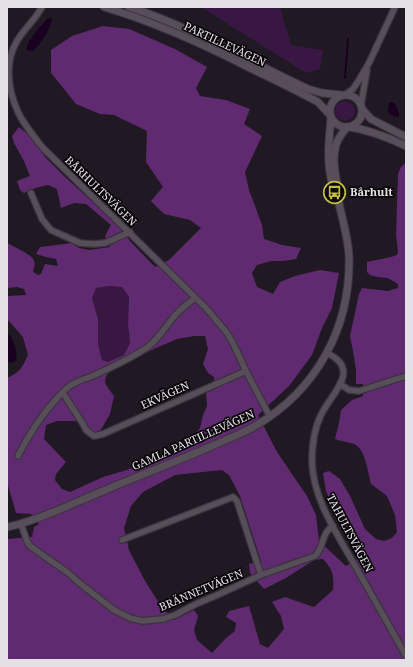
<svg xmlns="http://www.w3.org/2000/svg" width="413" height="667" viewBox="0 0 413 667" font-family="'Noto Serif',serif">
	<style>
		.green { fill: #381742 }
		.forest { fill: #602a71; fill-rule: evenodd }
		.water { fill: #190021 }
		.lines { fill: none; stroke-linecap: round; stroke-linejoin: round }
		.stream { stroke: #190021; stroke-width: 2 }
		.minor-casing { stroke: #3a343c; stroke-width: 8 }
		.tertiary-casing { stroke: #3a343c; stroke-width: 9 }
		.minor { stroke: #574e59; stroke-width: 5.5 }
		.tertiary { stroke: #574e59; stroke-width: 7 }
		.labels { text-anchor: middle; stroke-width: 3.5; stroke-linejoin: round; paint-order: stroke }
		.street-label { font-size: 11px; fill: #e5e0e6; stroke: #080609 }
		.poi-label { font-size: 11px; font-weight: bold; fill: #e5e0e6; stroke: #080609; text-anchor: start }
	</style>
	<rect width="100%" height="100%" fill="#201923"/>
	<g class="green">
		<polygon points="201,7 280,7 291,45 323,50 320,69 306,73"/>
		<circle cx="345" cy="111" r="10"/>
		<polygon points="109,286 122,287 129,297 128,324 130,343 124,355 108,362 102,360 98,344 98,319 92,298 96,288"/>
	</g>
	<path class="forest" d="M103 26 129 29 175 49 207 67 196 88 200 96 226 100 250 109 244 124 262 136 245 172 249 190 262 225 264 239 282 245 301 248 296 259 283 261H271L257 265 252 273 257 287 273 294 280 282 295 276 320 270 339 273 332 308 322 328 312 355 289 386 258 415 277 452 307 496 316 515 319 541 346 566 362 557 336 514 326 491 323 473 329 471 340 479 350 496 365 529 376 539 384 541 392 538 397 532 395 515 387 496 371 484C368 473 366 452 356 445 353 443 340 441 335 439L339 423 341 410 352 400 363 396V384H356V370L353 351 350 336 359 294 362 288 388 291 398 288V284L388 278 377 277 370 275 367 272V262L391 257 397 255 398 251 396 235 398 174 401 167 404 164H406V660H7V539L32 537 34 527 39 524 31 514 16 513 7 482V378C20 372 22 368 28 355L23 337 7 319V297L8 296 26 295 24 289 17 287 7 288V243C13 246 30 254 33 259 36 263 34 268 33 272L38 275 41 274 45 264 58 266 56 259 46 257 36 254 40 247 72 243 79 248 89 250 110 247 105 236 111 225 86 204 74 203 61 208 57 189 48 185 35 188 24 193 20 190 17 181 30 176 24 161 14 143 12 136 19 127 31 137 46 158 64 176 120 227 130 241 155 267 169 260 201 228 190 220 164 214 151 201 163 187 146 162 147 131 114 115 100 114 76 104 51 73V50L72 36ZM109 286 122 287 129 297 128 324 130 343 124 355 108 362 102 360 98 344V319L92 298 96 288ZM194 336H205L208 349 203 364 208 373 214 377 215 389 206 393 207 406 203 415 200 428 191 441 163 457 153 458 127 470 103 477 70 492 62 489 55 480 56 474 66 462 44 439 46 425 57 421H81L92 440 102 428 110 414 114 396C106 384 100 382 111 370L156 348 177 339ZM222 470 229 475 240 496 261 561 249 564 250 573 264 589 286 578 314 560 323 559C333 570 334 575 333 590L314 607 285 597 272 602 281 616 284 629 268 648 260 644 249 606 229 611 226 617 236 623 235 631 226 638 212 653 197 640 194 630 198 616 194 610 174 620 160 605 144 579 129 550 124 528 131 506 143 492 175 475Z"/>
	<g class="water">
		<path d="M48 18 52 19C51 28 40 46 32 51L27 50C27 49 27 48 27 47 27 41 44 22 48 18Z"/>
		<polygon points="391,102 395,104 399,113 399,116 397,117 391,115 388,112 389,103"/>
		<path d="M7 334 10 335C14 342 18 353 16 361L11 363 7 361Z"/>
	</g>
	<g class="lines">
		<polyline class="stream" points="345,78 348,39"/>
		<defs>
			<g id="minor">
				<path d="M42 7C35 20 24 29 17 41 4 63 8 90 18 112 24 125 34 136 42 147L207 309 227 333 233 343 246 371 270 417"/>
				<polyline points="345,95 353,89 359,80 369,63 395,7"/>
				<polyline points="361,105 367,70"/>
				<polyline points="31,193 42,219 51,230 80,243 94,244 105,243 130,232"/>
				<path d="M327 353C362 370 332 392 321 415 314 429 312 447 312 462 313 501 340 538 358 571 374 599 390 627 406 656"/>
				<polyline points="340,384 349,390 359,391 406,376"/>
				<polyline points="63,393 83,424 86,430 94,436 103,434 246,371"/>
				<path d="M18 456C29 434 43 413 59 396 63 392 68 386 73 384 78 381 84 379 90 377 108 369 134 357 149 346 159 338 165 327 173 318 179 310 187 304 195 298"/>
				<path d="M21 524 27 541 30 546 37 551 67 572 82 585 114 610 130 618 143 621 163 619 175 615 196 604 215 596 261 575 315 556C324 548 321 533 333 526"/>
				<polyline points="122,540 233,497 237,501 261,575"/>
			</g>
			<g id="tertiary">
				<path d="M104 7C155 22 203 44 250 68 273 79 296 90 318 102L330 115"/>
				<path d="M129 7C192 27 248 61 308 89L322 93 341 95"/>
				<circle cx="346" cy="111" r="16"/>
				<polyline points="362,109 371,119 406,137"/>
				<path d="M331 118C329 140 326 164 333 186"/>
				<path d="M349 127C370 130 387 137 406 146"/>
				<path d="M7 527C24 524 40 517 56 511 82 500 107 489 132 479 159 468 187 457 214 445 227 439 242 434 255 426 317 390 351 327 349 256 348 237 342 218 338 199 337 194 338 189 337 184 335 172 332 158 336 145 338 138 342 133 347 127"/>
			</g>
		</defs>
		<use href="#minor" class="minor-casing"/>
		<use href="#tertiary" class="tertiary-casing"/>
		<use href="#minor" class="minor"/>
		<use href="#tertiary" class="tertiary"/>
	</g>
	<defs>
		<symbol id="bus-ring" viewBox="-11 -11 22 22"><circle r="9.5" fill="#080609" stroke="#c1bd40" stroke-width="1.5"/><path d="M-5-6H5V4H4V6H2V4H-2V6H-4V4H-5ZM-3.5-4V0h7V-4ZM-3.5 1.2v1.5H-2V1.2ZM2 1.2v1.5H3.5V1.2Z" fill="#c1bd40"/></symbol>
	</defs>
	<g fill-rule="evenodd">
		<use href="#bus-ring" x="322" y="180" width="25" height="25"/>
	</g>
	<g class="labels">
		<g class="street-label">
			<text transform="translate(225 44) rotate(25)" y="4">PARTILLEVÄGEN</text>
			<text transform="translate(101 191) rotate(44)" y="4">BÅRHULTSVÄGEN</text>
			<text transform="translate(165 395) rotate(-24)" y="4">EKVÄGEN</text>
			<text transform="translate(193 440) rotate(-24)" y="4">GAMLA PARTILLEVÄGEN</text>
			<text transform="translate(350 533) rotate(62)" y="4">TAHULTSVÄGEN</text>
			<text transform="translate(201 590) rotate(-23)" y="4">BRÄNNETVÄGEN</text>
		</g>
		<g class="poi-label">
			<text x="350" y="196">Bårhult</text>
		</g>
	</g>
	<rect width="413" height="667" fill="none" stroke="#e5e0e6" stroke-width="16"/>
</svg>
